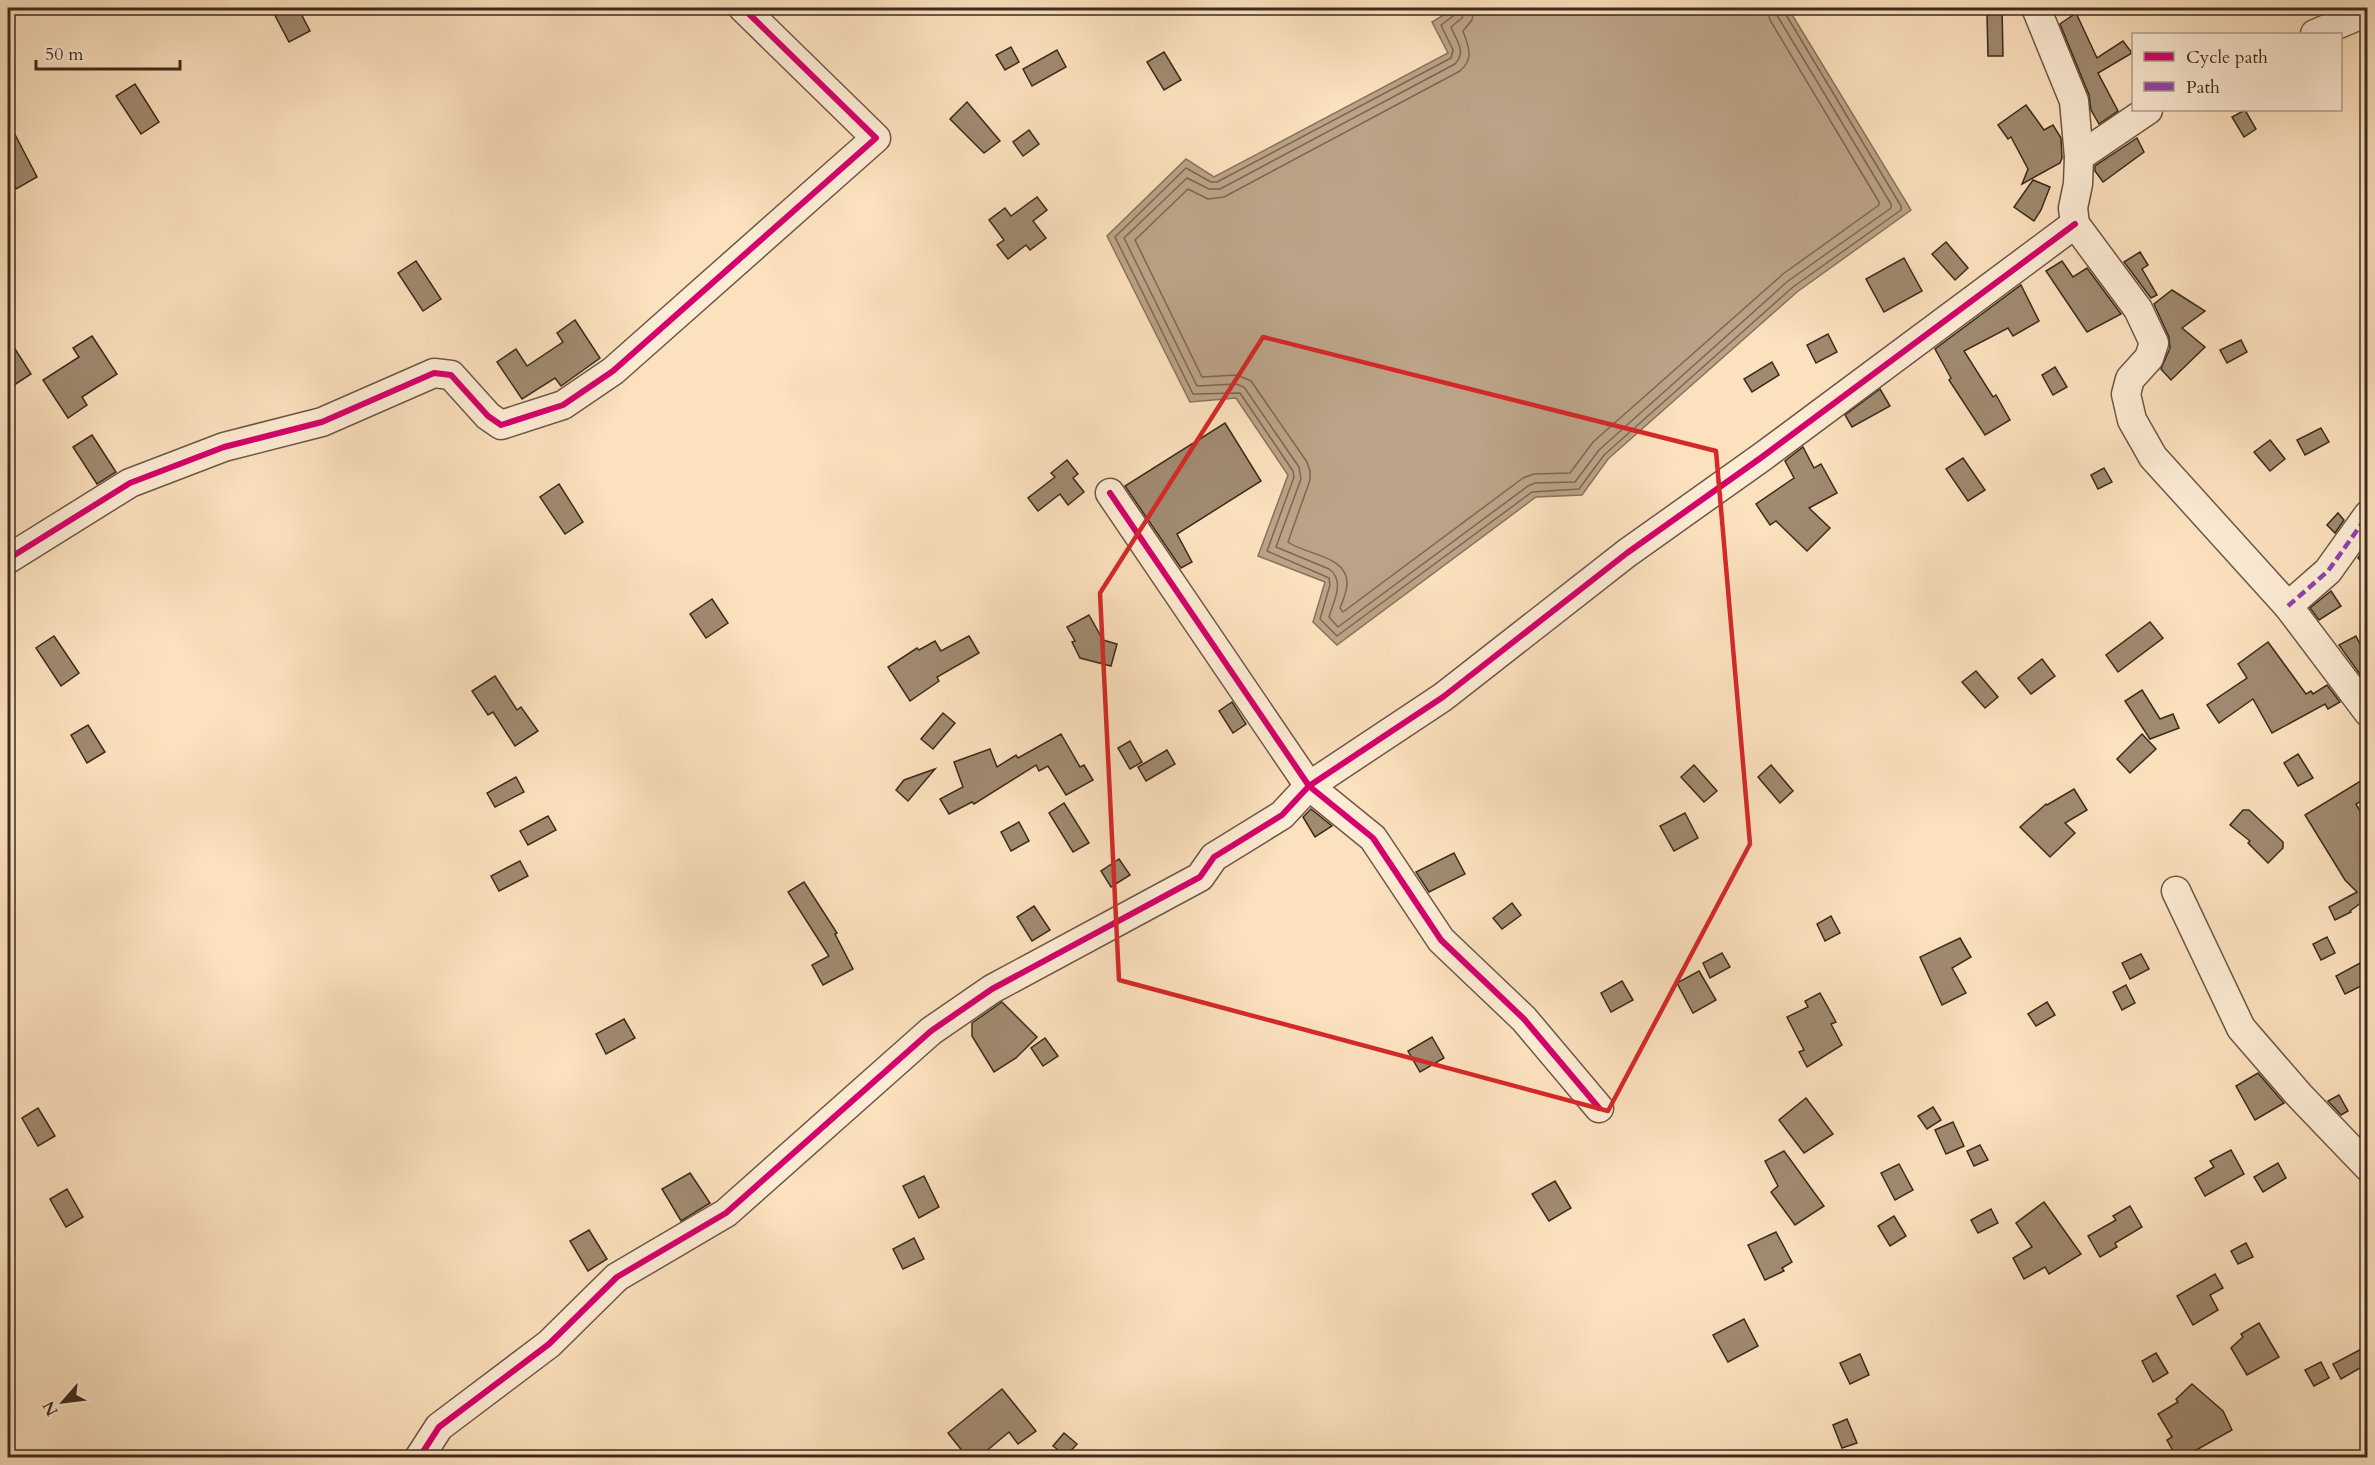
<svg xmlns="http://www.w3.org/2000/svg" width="2375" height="1465" viewBox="0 0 2375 1465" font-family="Cardo,serif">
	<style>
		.water { fill: #bba387; stroke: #88735c; stroke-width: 1.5 }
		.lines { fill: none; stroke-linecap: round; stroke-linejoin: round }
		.shore { stroke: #7c6752; stroke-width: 1.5 }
		.building { fill: #a08a70; stroke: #3c2b1c; stroke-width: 1.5 }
		.minor-casing { stroke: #6c5844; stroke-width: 31 }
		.minor { stroke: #fdecd5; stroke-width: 28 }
		.quiet { stroke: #8e44ad; stroke-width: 4.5; stroke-dasharray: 9 4.5; stroke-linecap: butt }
		.cycleway-casing { stroke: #fdecd5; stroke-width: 10 }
		.cycleway { stroke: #d6006c; stroke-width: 6 }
		.marked { fill: none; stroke: #d62828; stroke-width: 4.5; stroke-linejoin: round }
	</style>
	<rect width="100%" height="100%" fill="#fce1be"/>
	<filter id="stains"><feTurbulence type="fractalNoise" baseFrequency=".00333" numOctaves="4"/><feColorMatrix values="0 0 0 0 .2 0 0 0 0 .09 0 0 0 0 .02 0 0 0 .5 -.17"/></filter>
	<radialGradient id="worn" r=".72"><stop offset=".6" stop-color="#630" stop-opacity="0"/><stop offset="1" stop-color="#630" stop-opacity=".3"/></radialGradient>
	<polygon class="water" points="1455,8 1788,8 1911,210 1797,292 1608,459 1582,495 1536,497 1337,645 1313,622 1325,582 1258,556 1288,475 1236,398 1190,402 1107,236 1186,159 1214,177 1448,53 1432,22"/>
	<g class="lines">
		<g class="shore">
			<polyline points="1458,8 1456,14 1441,25 1453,50 1451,58 1217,182 1211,182 1186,168 1115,237 1193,394 1240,393 1293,471 1294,477 1267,551 1329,578 1330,585 1320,619 1337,636 1532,492 1579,489 1604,455 1793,287 1901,210 1901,206 1785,13 1784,8"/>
			<path d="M1465 8 1462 18 1451 27C1456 40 1467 51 1455 64L1220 189H1209L1187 178 1124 238 1197 386 1236 384 1244 387 1299 467 1301 479 1276 547 1329 569C1346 581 1333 602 1329 617L1338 627 1528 486 1535 483 1575 482 1599 450 1788 281 1891 208V204L1778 17 1776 8"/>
			<path d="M1474 8 1472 20 1463 31C1468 46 1475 58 1460 71L1224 197 1208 199 1188 189 1135 240 1202 377 1237 375 1251 381 1307 462 1310 471V480L1288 542C1305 555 1349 555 1347 585 1346 593 1343 601 1340 608L1343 612 1523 478 1534 474 1570 473 1593 442 1783 274 1879 205V202L1770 20 1767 8"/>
		</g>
	</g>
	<g class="building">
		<polygon points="271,8 298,8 310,31 289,42"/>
		<polygon points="1999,8 2002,8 2003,56 1988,56 1987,15"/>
		<polygon points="2076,13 2097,58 2123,41 2132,53 2098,73 2118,111 2099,124 2091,110 2089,95 2060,24"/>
		<polygon points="1011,47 1019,62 1005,70 996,55"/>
		<polygon points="1057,50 1066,67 1032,86 1023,69"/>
		<polygon points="1164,52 1181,80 1164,90 1147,62"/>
		<polygon points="135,84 159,122 141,134 116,96"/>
		<polygon points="967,102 1000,141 984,153 950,119"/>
		<polygon points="2026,105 2044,130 2053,125 2061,138 2062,158 2060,163 2022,184 2028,169 2011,137 2008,139 1998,125"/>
		<polygon points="2245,110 2256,129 2244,137 2232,117"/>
		<polygon points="8,121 37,177 16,189 8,172"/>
		<polygon points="1029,130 1039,144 1023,156 1013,142"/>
		<polygon points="2137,138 2144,152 2103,182 2095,171 2095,166"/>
		<polygon points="2033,180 2050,187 2041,210 2034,221 2014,207"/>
		<polygon points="1037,197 1047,210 1033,221 1046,238 1030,250 1026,245 1008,259 997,245 1004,240 989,220 1005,208 1011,216"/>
		<polygon points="1946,242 1968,268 1955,280 1932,254"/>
		<polygon points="2140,252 2148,265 2142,269 2157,295 2151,298 2124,262"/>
		<polygon points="1904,258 1922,291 1884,312 1866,279"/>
		<polygon points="416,261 441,299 423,311 398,273"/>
		<polygon points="2062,261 2073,277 2087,268 2121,314 2087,332 2046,271"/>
		<polygon points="2021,285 2039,321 2013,336 2008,328 1964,351 1993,397 1996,395 2010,420 1985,435 1949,380 1951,378 1935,349"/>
		<polygon points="2172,290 2205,311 2182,328 2205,347 2171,380 2161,369 2170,348 2169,337 2154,304"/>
		<polygon points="575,320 600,358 561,386 555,378 522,399 497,362 516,349 527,366 563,342 557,333"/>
		<polygon points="1828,334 1837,352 1816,363 1807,345"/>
		<polygon points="92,336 117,374 82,397 87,405 68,418 43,380 79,357 73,348"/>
		<polygon points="8,338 31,374 8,389"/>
		<polygon points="2241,340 2247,352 2227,363 2220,350"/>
		<polygon points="1772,362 1779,375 1752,392 1744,379"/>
		<polygon points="2055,367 2067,387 2053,395 2042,375"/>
		<polygon points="1880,389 1890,406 1852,427 1845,415"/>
		<polygon points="1225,423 1261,481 1177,534 1192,562 1181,568 1125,486"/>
		<polygon points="2321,428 2329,442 2305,455 2297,440"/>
		<polygon points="92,435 116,472 97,484 73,447"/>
		<polygon points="2270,440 2285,459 2270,471 2254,452"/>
		<polygon points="1803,447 1814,468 1821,464 1837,493 1809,508 1830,528 1807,551 1776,521 1770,525 1756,504 1794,478 1785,461"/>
		<polygon points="1963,458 1985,490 1968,501 1946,469"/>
		<polygon points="1067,460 1078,474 1073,478 1084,492 1068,505 1060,494 1038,511 1028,498 1055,477 1051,473"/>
		<polygon points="2104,468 2112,482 2098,489 2091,475"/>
		<polygon points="559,484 583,522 565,534 540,497"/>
		<polygon points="2338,513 2344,520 2335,533 2327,525"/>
		<polygon points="2367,544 2367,568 2358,558"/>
		<polygon points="2331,591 2341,606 2319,620 2310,608"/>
		<polygon points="712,599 728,623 706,638 690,614"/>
		<polygon points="1089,615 1103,640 1117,644 1111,666 1080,658 1072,642 1075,641 1067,627"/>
		<polygon points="2150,622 2163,638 2118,672 2106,655"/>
		<polygon points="54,636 79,673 61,686 36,648"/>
		<polygon points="969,636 979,653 937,677 939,681 910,701 888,667 917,648 919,650 935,641 941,651"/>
		<polygon points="2356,636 2367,658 2367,684 2339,645"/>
		<polygon points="2268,642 2306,694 2311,691 2313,694 2327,685 2340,702 2328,709 2325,704 2272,733 2253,699 2219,723 2207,705 2247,678 2238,664"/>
		<polygon points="2042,659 2055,676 2031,694 2018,678"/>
		<polygon points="1976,671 1998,697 1985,708 1962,682"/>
		<polygon points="495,676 517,710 521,707 538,731 515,746 493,712 488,715 472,691"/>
		<polygon points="2142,690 2160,719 2173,714 2179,728 2150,739 2125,701"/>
		<polygon points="1232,702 1246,724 1233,733 1219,711"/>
		<polygon points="943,713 955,723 933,749 921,739"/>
		<polygon points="88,725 105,752 87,763 71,735"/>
		<polygon points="1061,734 1080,767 1084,765 1093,780 1066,795 1048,766 1039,771 1036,765 974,804 972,802 949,814 940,799 963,787 954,762 990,749 997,767 1016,755 1018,758"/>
		<polygon points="2142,734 2156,749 2130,773 2117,759"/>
		<polygon points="1130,741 1142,762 1130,769 1118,748"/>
		<polygon points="1167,750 1175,764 1146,781 1138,767"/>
		<polygon points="2298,754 2313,778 2298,786 2284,763"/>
		<polygon points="1694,765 1717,791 1704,802 1681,777"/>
		<polygon points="1771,765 1793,791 1780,803 1758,777"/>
		<polygon points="935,769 908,801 896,790 904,780"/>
		<polygon points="516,777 524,792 495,807 487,793"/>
		<polygon points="2367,777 2367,798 2356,804 2367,823 2367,903 2365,900 2350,911 2351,912 2335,920 2329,907 2357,892 2345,880 2305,815"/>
		<polygon points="2074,789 2087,810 2065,823 2075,833 2050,857 2020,827 2046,804 2047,805"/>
		<polygon points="1064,803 1089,843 1073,852 1049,813"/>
		<polygon points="1311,809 1332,826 1315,837 1303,817"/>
		<polygon points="2243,810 2249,810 2283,842 2283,848 2268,863 2248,843 2250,841 2230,825"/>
		<polygon points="1685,813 1698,838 1674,851 1660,826"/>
		<polygon points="548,816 556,830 528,845 520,831"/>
		<polygon points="1019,822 1029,841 1011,851 1001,832"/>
		<polygon points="1454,853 1465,874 1429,892 1416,872"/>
		<polygon points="1119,859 1130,875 1111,887 1101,871"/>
		<polygon points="520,861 528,876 499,891 491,876"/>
		<polygon points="804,882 837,933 835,934 853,969 823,985 812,965 829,956 788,892"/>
		<polygon points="1512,903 1521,915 1502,929 1493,918"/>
		<polygon points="1034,906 1050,930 1032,941 1017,917"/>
		<polygon points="1831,916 1840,933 1825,941 1817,924"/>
		<polygon points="2327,937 2335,953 2321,960 2313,944"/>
		<polygon points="1960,938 1971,957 1952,968 1966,993 1942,1005 1920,957"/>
		<polygon points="1722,953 1730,967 1710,978 1703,963"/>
		<polygon points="2141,954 2149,969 2130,979 2122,963"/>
		<polygon points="2362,962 2367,973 2367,983 2345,994 2336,976"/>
		<polygon points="1699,971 1716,1000 1693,1013 1677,983"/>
		<polygon points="1622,981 1633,1000 1611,1012 1601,993"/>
		<polygon points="2126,985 2135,1003 2122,1010 2113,992"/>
		<polygon points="1820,993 1836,1022 1831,1024 1842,1045 1807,1067 1799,1052 1804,1050 1787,1017 1808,1007 1805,1001"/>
		<polygon points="1002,1002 1037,1037 1016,1058 994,1072 972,1036 972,1023"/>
		<polygon points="2047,1002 2055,1015 2036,1026 2028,1014"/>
		<polygon points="624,1019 635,1038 606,1054 596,1034"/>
		<polygon points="1432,1037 1444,1058 1420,1072 1408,1051"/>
		<polygon points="1045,1038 1058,1056 1043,1066 1031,1048"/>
		<polygon points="2258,1073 2284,1103 2255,1120 2236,1086"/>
		<polygon points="2339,1095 2348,1111 2341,1115 2328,1101"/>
		<polygon points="1806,1098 1833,1134 1804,1153 1779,1120"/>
		<polygon points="1933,1107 1941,1120 1927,1129 1918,1116"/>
		<polygon points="38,1108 55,1136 38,1146 22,1118"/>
		<polygon points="1953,1122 1964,1146 1946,1154 1935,1130"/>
		<polygon points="1980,1145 1988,1160 1974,1166 1967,1151"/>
		<polygon points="2231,1150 2244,1174 2205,1196 2195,1178 2214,1167 2210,1161"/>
		<polygon points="1784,1151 1824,1206 1795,1225 1771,1192 1778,1186 1765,1161"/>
		<polygon points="2278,1163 2286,1178 2263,1192 2254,1177"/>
		<polygon points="1899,1164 1913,1190 1895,1200 1881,1173"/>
		<polygon points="690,1173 710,1203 681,1221 662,1189"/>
		<polygon points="924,1176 939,1207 919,1218 903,1186"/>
		<polygon points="1555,1181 1571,1208 1549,1221 1532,1194"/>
		<polygon points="67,1189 83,1217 66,1227 50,1199"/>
		<polygon points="2044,1202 2081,1254 2049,1274 2045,1267 2024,1279 2013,1258 2032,1247 2016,1223"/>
		<polygon points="2130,1206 2142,1227 2115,1243 2117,1247 2100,1257 2088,1236 2116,1220 2113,1216"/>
		<polygon points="1991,1209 1998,1223 1978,1233 1971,1220"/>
		<polygon points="1894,1216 1906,1236 1890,1246 1878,1226"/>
		<polygon points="589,1230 607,1259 588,1271 570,1241"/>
		<polygon points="1776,1232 1792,1262 1782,1268 1784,1271 1765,1280 1748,1245"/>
		<polygon points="914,1238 924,1259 903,1269 893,1249"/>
		<polygon points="2246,1243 2253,1257 2238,1264 2231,1251"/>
		<polygon points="2215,1274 2223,1288 2210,1295 2218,1310 2193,1325 2177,1296"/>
		<polygon points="1744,1319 1758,1346 1728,1362 1713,1335"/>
		<polygon points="2259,1323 2279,1357 2247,1375 2231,1348 2243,1337 2241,1334"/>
		<polygon points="2367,1346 2367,1364 2341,1379 2333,1364"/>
		<polygon points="2156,1353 2168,1373 2153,1382 2142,1361"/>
		<polygon points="1860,1354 1869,1375 1850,1384 1840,1363"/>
		<polygon points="2321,1362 2329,1378 2314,1386 2305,1370"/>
		<polygon points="2192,1384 2223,1411 2232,1430 2182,1458 2177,1458 2167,1440 2172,1437 2158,1414 2178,1402 2176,1399"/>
		<polygon points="1002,1389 1036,1431 1018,1444 1009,1432 978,1458 968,1458 948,1433"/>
		<polygon points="1847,1419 1857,1443 1842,1448 1833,1425"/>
		<polygon points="1064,1433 1077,1444 1066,1456 1053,1446"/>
	</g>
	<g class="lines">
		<defs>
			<g id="minor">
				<polyline points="2036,8 2074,101 2079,157 2078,184 2073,208 2075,224 2138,309 2154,343 2149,358 2130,379 2126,394 2132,420 2153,457 2288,606 2368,712"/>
				<polyline points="2315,34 2355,17 2368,8"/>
				<polyline points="2079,157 2148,110"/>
				<polyline points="1110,493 1309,786 1443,697 1627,553 1762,457 2075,224"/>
				<polyline points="8,559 130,483 224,447 322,422 434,373 451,375 488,416 501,425 563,405 613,371 876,138 743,8"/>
				<polyline points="2288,606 2328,571 2368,515"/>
				<polyline points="2176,891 2241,1028 2299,1095 2368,1167"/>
				<polyline points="419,1458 439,1427 549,1344 617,1277 726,1213 931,1031 992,989 1200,877 1214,857 1282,815 1309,786 1373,838 1441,940 1524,1019 1599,1108"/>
			</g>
		</defs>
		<use href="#minor" class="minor-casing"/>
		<use href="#minor" class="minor"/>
		<g class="quiet">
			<polyline points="2288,606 2328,571 2368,515"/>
			<polyline points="2363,705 2368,702"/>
		</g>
		<defs>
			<g id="cycleway">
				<polyline points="1110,493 1309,786 1443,697 1627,553 1762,457 2075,224"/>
				<polyline points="8,559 130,483 224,447 322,422 434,373 451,375 488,416 501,425 563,405 613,371 876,138 743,8"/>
				<polyline points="419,1458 439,1427 549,1344 617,1277 726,1213 931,1031 992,989 1200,877 1214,857 1282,815 1309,786 1373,838 1441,940 1524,1019 1599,1108"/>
			</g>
		</defs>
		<use href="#cycleway" class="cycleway-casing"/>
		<use href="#cycleway" class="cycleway"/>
	</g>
	<path class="marked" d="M1263 337 1716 451 1750 844 1608 1111 1119 980 1100 593Z"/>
	<rect width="2375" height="1465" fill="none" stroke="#fce1be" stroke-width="30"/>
	<rect x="9" y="9" width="2357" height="1447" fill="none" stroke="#3c2b1c" stroke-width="3"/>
	<rect x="15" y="15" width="2345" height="1435" fill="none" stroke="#3c2b1c" stroke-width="1.5"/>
	<rect x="2132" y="33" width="210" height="78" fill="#fdecd5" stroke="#b09f8b" stroke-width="1.5"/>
	<rect x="2144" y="52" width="30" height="9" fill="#d6006c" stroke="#b09f8b" stroke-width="1.5"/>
	<text x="2186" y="63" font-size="18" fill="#3c2b1c">Cycle path</text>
	<rect x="2144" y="82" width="30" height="9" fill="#8e44ad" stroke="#b09f8b" stroke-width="1.5"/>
	<text x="2186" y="93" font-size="18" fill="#3c2b1c">Path</text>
	<g transform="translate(63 1402) rotate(242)" stroke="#fdecd5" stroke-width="4.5" paint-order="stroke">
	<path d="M0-4.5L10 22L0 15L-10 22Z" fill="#3c2b1c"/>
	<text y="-9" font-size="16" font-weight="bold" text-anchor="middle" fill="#3c2b1c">N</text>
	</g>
	<path d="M36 60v9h144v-9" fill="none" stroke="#3c2b1c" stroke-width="3"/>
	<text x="45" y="60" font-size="18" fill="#3c2b1c" stroke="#fdecd5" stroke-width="4.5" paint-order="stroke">50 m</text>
	<rect width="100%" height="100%" filter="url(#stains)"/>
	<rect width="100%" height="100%" fill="url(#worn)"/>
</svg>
